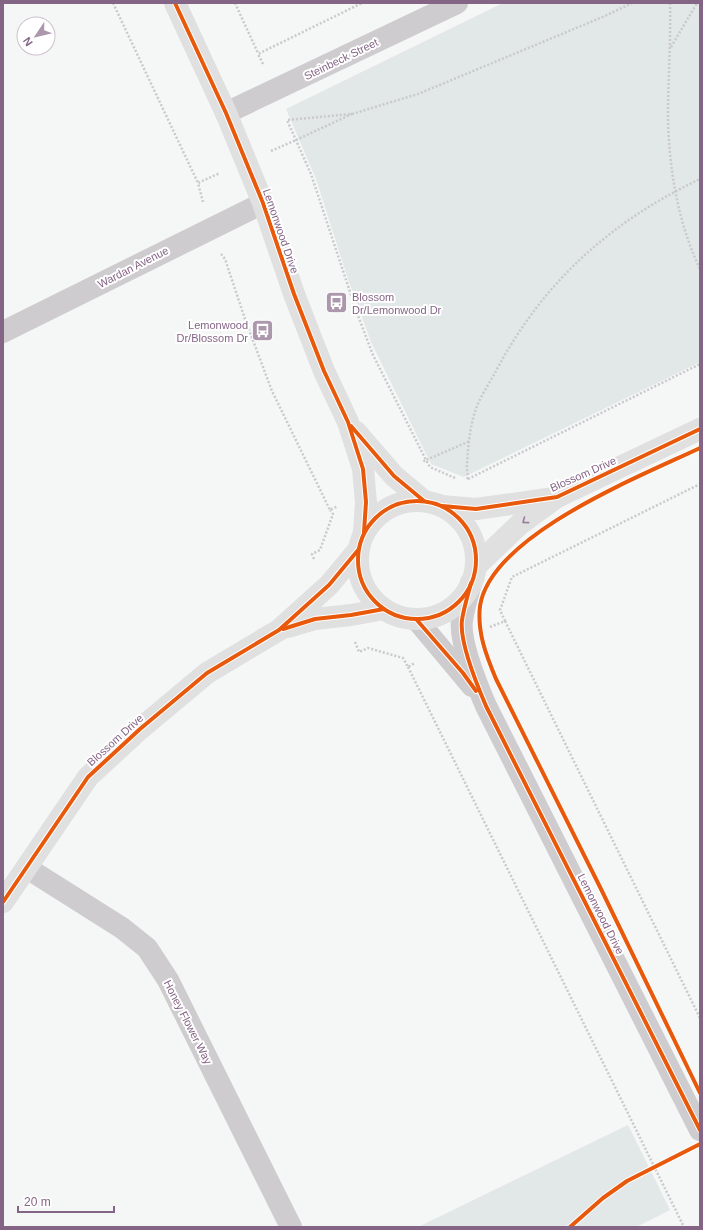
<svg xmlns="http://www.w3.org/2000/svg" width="703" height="1230" viewBox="0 0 703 1230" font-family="Arial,sans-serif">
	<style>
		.green { fill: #e2e7e8 }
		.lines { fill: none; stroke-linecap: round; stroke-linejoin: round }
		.path { stroke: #cac9cb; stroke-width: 2.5; stroke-dasharray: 2 2; stroke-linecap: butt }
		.street { stroke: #ceccce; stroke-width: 22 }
		.secondary { stroke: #e1e0e1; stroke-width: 22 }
		.cycleway-casing { stroke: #fff; stroke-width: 6 }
		.cycleway { stroke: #e8590c; stroke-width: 4 }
		.oneway { stroke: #977e98 }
		.labels { text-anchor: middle; stroke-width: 4; stroke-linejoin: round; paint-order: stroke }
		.street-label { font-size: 11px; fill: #856586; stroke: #fff }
		.poi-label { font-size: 11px; fill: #856586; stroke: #fff; text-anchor: start }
	</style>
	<rect width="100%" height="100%" fill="#f5f6f6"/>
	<g class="green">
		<polygon points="503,3 700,3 700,362 464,477 431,464 371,342 348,279 316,179 286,109"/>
		<polygon points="628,1125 670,1210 636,1227 418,1227"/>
	</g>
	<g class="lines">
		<g class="path">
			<polyline points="113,3 198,183"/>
			<polyline points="235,3 258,53"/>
			<path d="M670 3C671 41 668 80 668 118 669 169 678 223 700 269"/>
			<polyline points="671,47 697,3"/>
			<polyline points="263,64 258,54 362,3"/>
			<polyline points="352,114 418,94 605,16 632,3"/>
			<polyline points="296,140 352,114 287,120 311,174 357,313 373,355 426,460 422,462"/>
			<polyline points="271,151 296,140"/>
			<polyline points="203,202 198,183 220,173"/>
			<polyline points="221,254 225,259 245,319 272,391 330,510 338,506"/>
			<polyline points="455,478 430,467 426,460 470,441"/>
			<path d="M467 479C469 476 466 470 467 465 468 446 470 424 477 406 482 394 490 382 496 371 543 282 610 222 700 179"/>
			<polyline points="468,479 700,364"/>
			<polyline points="314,559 312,554 320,550 333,514 330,510"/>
			<polyline points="505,621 700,1018"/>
			<polyline points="490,627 505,621 500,610 512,577 700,484"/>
			<polyline points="355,642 359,652 368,648 403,658 408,667 415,663"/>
			<polyline points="408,667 684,1227"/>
		</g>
		<g class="street">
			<polyline points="226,113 457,3"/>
			<polyline points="3,332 263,203"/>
			<path d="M471 583C468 595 464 607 462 620 459 642 477 685 486 706L700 1130"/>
			<polyline points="416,619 472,686"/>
			<polyline points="27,868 122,928 147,948 168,980 291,1227"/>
		</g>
		<g class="secondary">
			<polyline points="175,3 226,113 263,203 294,294 324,371 348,422 363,469 366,502 364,532"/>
			<polyline points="356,432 394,476 424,501"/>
			<circle cx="417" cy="560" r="59"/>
			<polyline points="442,506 476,509 554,498"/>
			<polyline points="476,566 520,524 557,497 700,429"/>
			<polyline points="288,627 315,619 351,615 384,609"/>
			<polyline points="3,902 88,777 140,729 207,673 279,630 329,585 359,549"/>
		</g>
		<defs>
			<g id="cycleway">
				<polyline points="175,3 226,113 263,203 294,294 324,371 348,422 363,469 366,502 364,532"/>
				<polyline points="351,426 394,476 424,501"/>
				<path d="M700 448C641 476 491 535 480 606 477 632 486 655 496 679L600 887 700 1093"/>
				<circle cx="417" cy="560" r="59"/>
				<polyline points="442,506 476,509 557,497 700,429"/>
				<path d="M471 583C468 595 464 607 462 620 459 642 477 685 486 706L700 1130"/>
				<polyline points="416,619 463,673 476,691"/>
				<polyline points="283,629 315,619 351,615 384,609"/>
				<polyline points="3,902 88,777 140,729 207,673 279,630 329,585 359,549"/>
				<polyline points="570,1227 603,1198 627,1181 700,1144"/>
			</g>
		</defs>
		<use href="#cycleway" class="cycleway-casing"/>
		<use href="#cycleway" class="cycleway"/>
	</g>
	<defs><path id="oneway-chevron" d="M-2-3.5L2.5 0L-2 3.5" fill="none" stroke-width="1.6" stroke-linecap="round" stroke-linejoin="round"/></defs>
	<use class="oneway" href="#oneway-chevron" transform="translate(525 521) rotate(143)"/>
	<defs>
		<symbol id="bus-square" viewBox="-11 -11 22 22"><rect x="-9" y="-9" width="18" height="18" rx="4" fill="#ac98ad" stroke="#fff"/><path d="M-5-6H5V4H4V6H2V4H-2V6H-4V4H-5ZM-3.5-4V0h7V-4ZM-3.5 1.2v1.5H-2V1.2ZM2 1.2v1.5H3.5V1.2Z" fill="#fff"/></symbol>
	</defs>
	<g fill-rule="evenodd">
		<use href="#bus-square" x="324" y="290" width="25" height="25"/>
		<use href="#bus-square" x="250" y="318" width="25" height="25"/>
	</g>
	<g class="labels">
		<g class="street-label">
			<text transform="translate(341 59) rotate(-26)" y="4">Steinbeck Street</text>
			<text transform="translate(281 231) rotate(71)" y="4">Lemonwood Drive</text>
			<text transform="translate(133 267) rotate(-27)" y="4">Wardan Avenue</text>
			<text transform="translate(583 474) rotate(-24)" y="4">Blossom Drive</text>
			<text transform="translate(115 740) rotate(-42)" y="4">Blossom Drive</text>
			<text transform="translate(601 914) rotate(63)" y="4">Lemonwood Drive</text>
			<text transform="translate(188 1022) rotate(63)" y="4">Honey Flower Way</text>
		</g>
		<g class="poi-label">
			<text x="352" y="301">Blossom<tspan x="352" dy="13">Dr/Lemonwood Dr</tspan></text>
			<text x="248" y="329" text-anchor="end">Lemonwood<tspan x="248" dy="13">Dr/Blossom Dr</tspan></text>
		</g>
	</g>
	<rect width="703" height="1230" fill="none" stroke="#856586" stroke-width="8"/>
	<g transform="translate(36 36) rotate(235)"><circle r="19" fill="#ffffff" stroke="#cec1cf"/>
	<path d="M0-3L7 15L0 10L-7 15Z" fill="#ac98ad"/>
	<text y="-6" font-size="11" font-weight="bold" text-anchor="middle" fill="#856586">N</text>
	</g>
	<path d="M18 1206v6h96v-6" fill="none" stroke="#856586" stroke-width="2"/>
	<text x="24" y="1206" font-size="12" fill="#856586" stroke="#ffffff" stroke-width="3" paint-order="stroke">20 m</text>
</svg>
